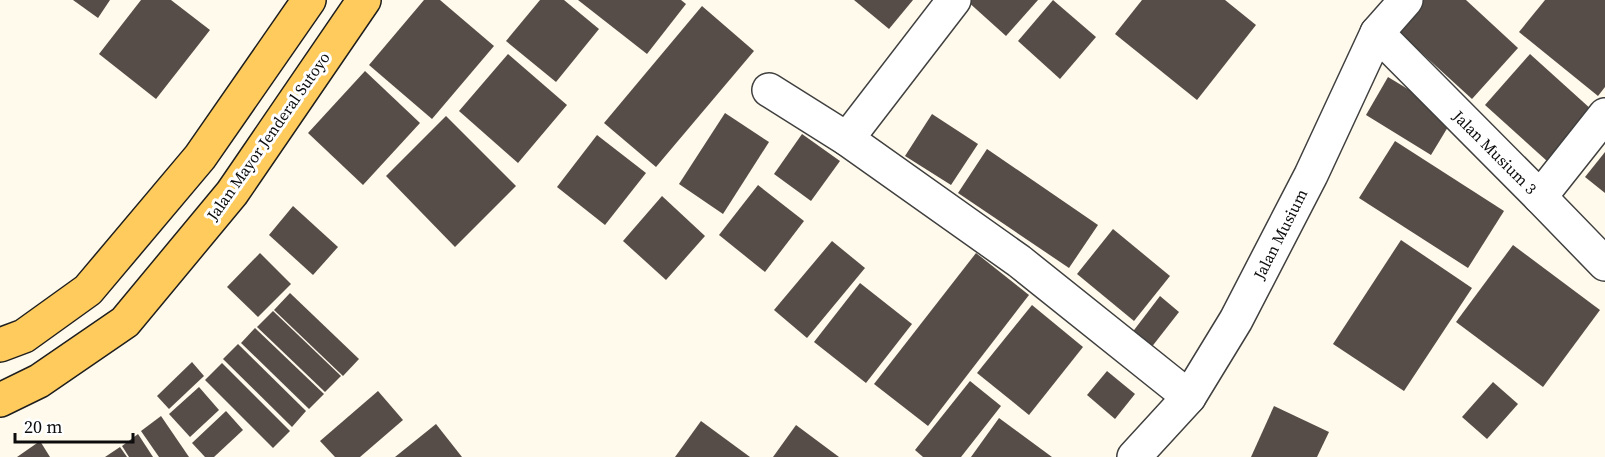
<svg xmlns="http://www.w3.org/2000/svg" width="1605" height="457" viewBox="0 0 1605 457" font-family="'Source Serif 4',serif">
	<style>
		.building { fill: #564d48 }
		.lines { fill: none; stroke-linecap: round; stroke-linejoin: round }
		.minor-casing { stroke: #404040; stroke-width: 36 }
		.major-casing { stroke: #1e1e1e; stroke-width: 36 }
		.minor { stroke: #fff; stroke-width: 33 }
		.major { stroke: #ffcb5c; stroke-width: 33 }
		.labels { text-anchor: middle; stroke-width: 6; stroke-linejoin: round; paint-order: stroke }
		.street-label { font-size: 16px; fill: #0d0d0d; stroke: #fff }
	</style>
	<rect width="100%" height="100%" fill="#fffaec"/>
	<g class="building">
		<polygon points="73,0 110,0 98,18"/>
		<polygon points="141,0 171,0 210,30 156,99 99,54"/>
		<polygon points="424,0 440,0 494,46 432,119 369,65"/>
		<polygon points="540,0 564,0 599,29 556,82 506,41"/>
		<polygon points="578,0 681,0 686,4 647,54"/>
		<polygon points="854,0 913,0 889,29"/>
		<polygon points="966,0 1038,0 1006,36"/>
		<polygon points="1053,0 1096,37 1060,79 1018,41"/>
		<polygon points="1142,0 1225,0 1256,25 1197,100 1115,34"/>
		<polygon points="1413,0 1466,0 1518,48 1472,99 1391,25"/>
		<polygon points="1545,0 1605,0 1605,87 1598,96 1519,32"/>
		<polygon points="702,6 754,51 656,167 604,123"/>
		<polygon points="508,54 567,105 518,163 459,111"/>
		<polygon points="1530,54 1592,110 1547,161 1485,105"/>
		<polygon points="365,71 420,123 363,185 308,133"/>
		<polygon points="1388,77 1454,117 1431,155 1366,115"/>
		<polygon points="725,113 769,142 723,214 679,184"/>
		<polygon points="932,114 978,144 951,185 905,156"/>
		<polygon points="446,116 516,186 455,247 386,176"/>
		<polygon points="802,134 840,161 811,201 774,174"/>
		<polygon points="597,135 646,173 605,225 557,187"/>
		<polygon points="1395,141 1504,211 1468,268 1359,198"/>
		<polygon points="987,149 1098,225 1069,268 958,193"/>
		<polygon points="1605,152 1605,193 1585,177"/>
		<polygon points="758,185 804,221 765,272 719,235"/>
		<polygon points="662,196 705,236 666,280 623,241"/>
		<polygon points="293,206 338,247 313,275 269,235"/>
		<polygon points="1113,229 1170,276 1134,321 1077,274"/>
		<polygon points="1401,240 1472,288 1404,391 1333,344"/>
		<polygon points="832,241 865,268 807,338 774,310"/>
		<polygon points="1513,245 1600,310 1543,387 1456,322"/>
		<polygon points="260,253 291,284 258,317 227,287"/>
		<polygon points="976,253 1029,295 928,426 874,384"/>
		<polygon points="860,283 912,324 866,383 814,342"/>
		<polygon points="290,293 359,359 343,376 274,310"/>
		<polygon points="1160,296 1179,312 1147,353 1128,338"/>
		<polygon points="1032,305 1083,347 1029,415 977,373"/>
		<polygon points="273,311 341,376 325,392 257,327"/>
		<polygon points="255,328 324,394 309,409 241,343"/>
		<polygon points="238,344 306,411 292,427 223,359"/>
		<polygon points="192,362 204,376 169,409 157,396"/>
		<polygon points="222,363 290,431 273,448 205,380"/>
		<polygon points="1107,371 1135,394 1115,419 1087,395"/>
		<polygon points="970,381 1001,406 961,457 923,457 915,450"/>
		<polygon points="1493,382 1518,404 1487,439 1462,417"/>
		<polygon points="199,387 219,410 190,437 169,414"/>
		<polygon points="378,391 403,420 360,457 335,457 320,441"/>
		<polygon points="1274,406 1329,432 1317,457 1251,457"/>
		<polygon points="226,411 243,430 214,457 205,457 192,443"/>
		<polygon points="161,416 189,457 159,457 141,431"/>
		<polygon points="999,418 1052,457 971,457"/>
		<polygon points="701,421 750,457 675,457"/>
		<polygon points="436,424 462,457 395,457"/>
		<polygon points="796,425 839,457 773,457"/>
		<polygon points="138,434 153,457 129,457 122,446"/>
		<polygon points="40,441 50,457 17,457"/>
		<polygon points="120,447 127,457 105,457"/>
	</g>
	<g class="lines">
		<defs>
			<g id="minor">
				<polyline points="1377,33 1540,197 1605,115"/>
				<polyline points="769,90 847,139 1019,261 1189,397"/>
				<polyline points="847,139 954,0"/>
				<polyline points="1540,197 1605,264"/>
				<polyline points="1134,457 1189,397 1236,320 1311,175 1377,33 1406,0"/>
			</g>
			<g id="major">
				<polyline points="0,345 24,336 88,290 200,157 309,0"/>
				<polyline points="0,400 39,381 125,322 232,193 364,0"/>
			</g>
		</defs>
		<use href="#minor" class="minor-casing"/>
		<use href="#major" class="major-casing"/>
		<use href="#minor" class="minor"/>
		<use href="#major" class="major"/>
	</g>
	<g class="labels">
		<g class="street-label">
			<text transform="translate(268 136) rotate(-55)" y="6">Jalan Mayor Jenderal Sutoyo</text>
			<text transform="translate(1495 152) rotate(45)" y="6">Jalan Musium 3</text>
			<text transform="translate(1280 234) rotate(-63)" y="6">Jalan Musium</text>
		</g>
	</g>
	<path d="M15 433v9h118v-9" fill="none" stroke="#0d0d0d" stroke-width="3"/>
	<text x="24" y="433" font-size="18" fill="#0d0d0d" stroke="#ffffff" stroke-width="4.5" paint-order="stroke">20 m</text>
</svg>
